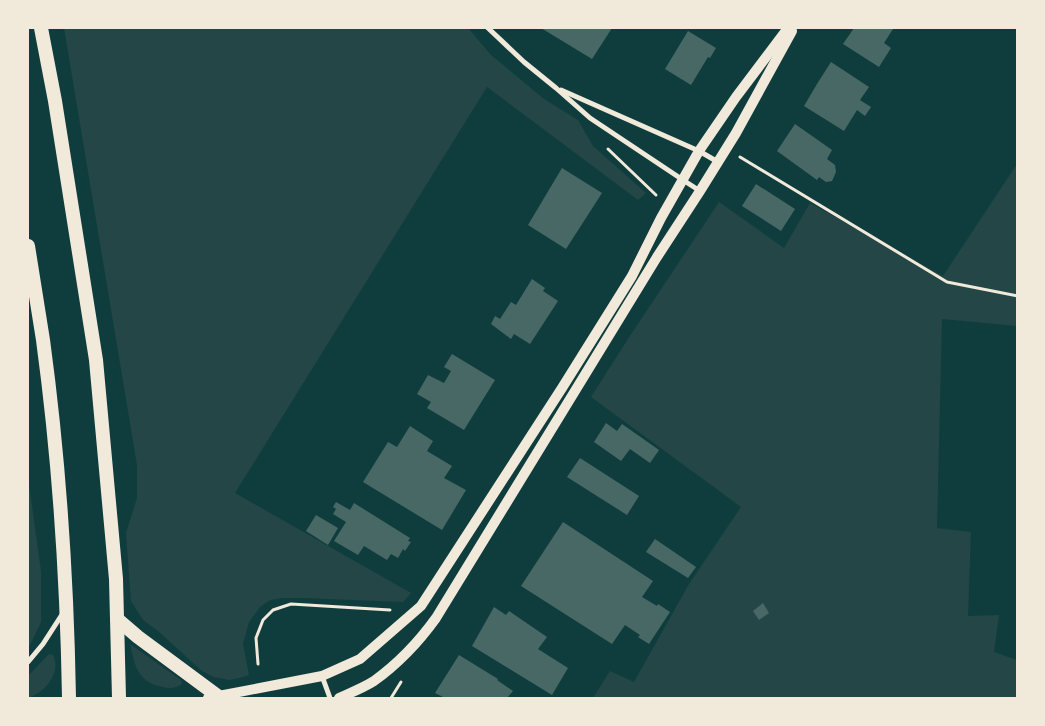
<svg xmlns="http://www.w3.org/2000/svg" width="1045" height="726" viewBox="0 0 1045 726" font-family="Cabin,sans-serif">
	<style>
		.green { fill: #244646 }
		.building { fill: #486865 }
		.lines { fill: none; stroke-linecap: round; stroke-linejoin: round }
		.path { stroke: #f1e9da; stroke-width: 3 }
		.minor { stroke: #f1e9da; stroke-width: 5 }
		.secondary { stroke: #f1e9da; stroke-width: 10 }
		.trunk { stroke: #f1e9da; stroke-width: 14 }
	</style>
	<rect width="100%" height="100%" fill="#0f3d3e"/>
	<g class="green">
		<polygon points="64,28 468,28 491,55 544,99 578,120 593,146 646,193 638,200 487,87 235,493 411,593 403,602 304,598 283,598 270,600 260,607 249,622 243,644 249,675 240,678 229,680 214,677 202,671 158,631 143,620 131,601 126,533 137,498 137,465"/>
		<polygon points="1017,164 1017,326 942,319 937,528 971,532 968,616 999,615 994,652 1017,660 1017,698 593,698 610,671 634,682 689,584 741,507 591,397 628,339 719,202 784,248 810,203 943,276"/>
		<polygon points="28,477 41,571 41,622 28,649"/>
		<path d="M130 644 181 680 182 684C176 688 170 689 163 687 138 682 135 667 130 644Z"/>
		<path d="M49 654 53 655C62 673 44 693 28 698V676Z"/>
	</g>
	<g class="building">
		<polygon points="541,28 612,28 592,59"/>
		<polygon points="854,28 890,28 893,29 884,43 891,48 879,67 843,44"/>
		<polygon points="688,31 716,48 710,58 708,57 691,85 665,69"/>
		<polygon points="831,62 869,87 860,100 871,107 865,116 857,110 844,131 804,106 817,84"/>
		<polygon points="795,124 832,150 827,159 835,165 836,172 832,181 826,182 819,177 817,180 777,151"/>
		<polygon points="562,168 602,193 566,249 528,225"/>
		<polygon points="756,184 795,209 781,231 742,206"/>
		<polygon points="532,279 545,288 543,291 558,301 530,344 514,334 511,339 491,324 495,316 500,319 511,302 516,305"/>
		<polygon points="452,354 495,380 464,430 427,408 431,402 417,394 428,375 444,383 451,371 444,367"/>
		<polygon points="606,423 617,431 622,424 659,450 650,463 630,449 621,461 594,442"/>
		<polygon points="410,426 433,441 427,451 452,466 444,478 466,490 442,530 363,482 388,442 397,447"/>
		<polygon points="580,458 639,496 627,515 567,477"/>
		<polygon points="336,502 350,510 354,503 410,538 408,541 411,542 405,551 403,549 398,558 391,554 387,560 364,546 358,555 334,541 346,522 333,514 336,509 333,507"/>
		<polygon points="316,515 338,528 328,545 306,531"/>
		<polygon points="563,522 653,581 642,597 657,606 658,604 670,612 649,644 638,637 640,635 625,625 612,644 521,586"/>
		<polygon points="655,539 696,567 688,578 646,552"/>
		<polygon points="763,603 769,613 759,620 753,611"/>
		<polygon points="494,607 506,615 509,611 547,637 538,649 568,668 552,695 472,646"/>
		<polygon points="459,655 498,679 497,680 513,691 507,698 445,698 435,693"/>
	</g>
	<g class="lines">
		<g class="path">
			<polyline points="608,149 656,195"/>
			<polyline points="740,157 947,282 1018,296"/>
			<polyline points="258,664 256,638 263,620 273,610 291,604 390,610"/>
			<polyline points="391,698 401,682"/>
		</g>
		<g class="minor">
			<polyline points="488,28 524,62 556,88 590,118 683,180 700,191"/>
			<polyline points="561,90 699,151 718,162"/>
			<polyline points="28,662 43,644 63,613"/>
			<polyline points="322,676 330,698"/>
		</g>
		<g class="secondary">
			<polyline points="208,698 322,676 360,659 421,606 562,388 632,276 661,218 699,151 736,97 788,28"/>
			<path d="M339 698C350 693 363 688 374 681 399 663 418 643 436 618L657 257 700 191 736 133 792 31"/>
		</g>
		<g class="trunk">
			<polyline points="41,28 55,101 96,360 116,579 119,698"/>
			<path d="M28 246C33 277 38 308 43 340 59 458 67 579 69 698"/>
			<polyline points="117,619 138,637 219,697"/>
		</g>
	</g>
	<rect width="1045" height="726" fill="none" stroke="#f1e9da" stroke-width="58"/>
</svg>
